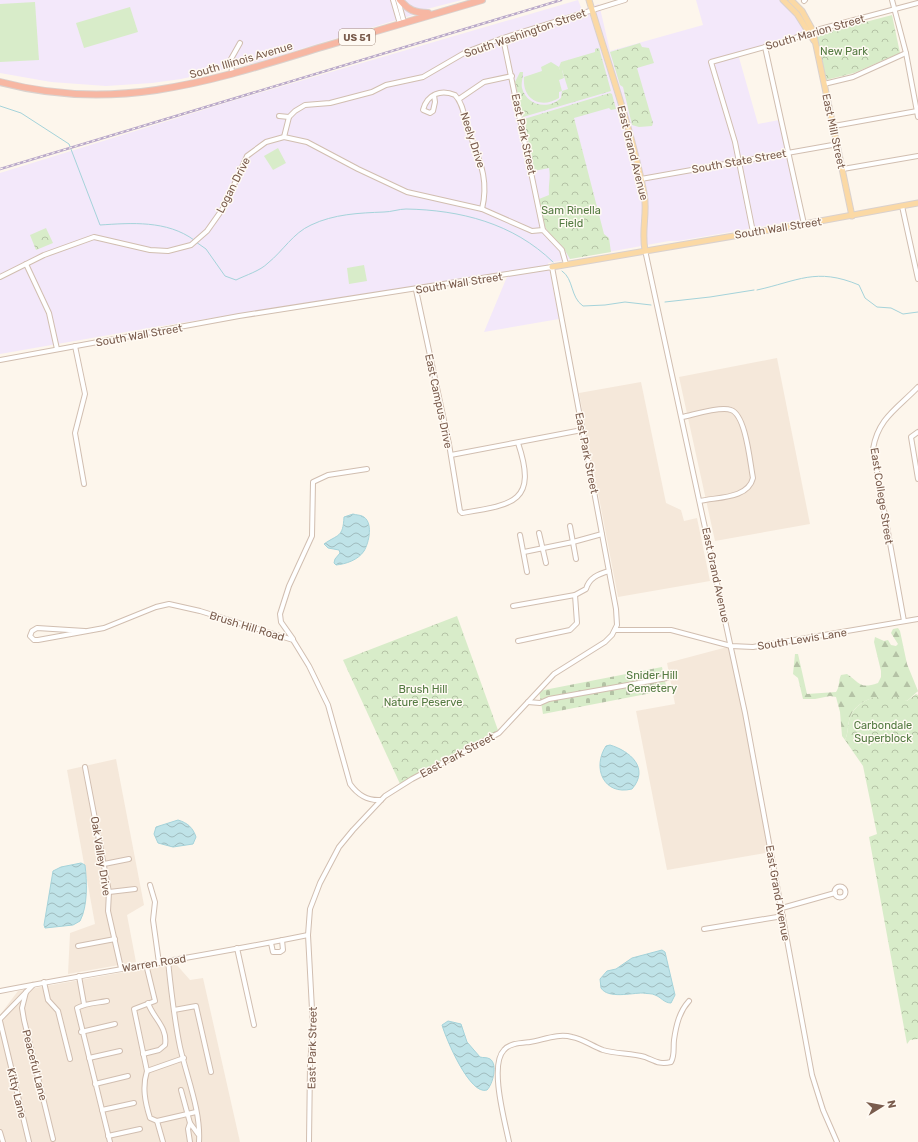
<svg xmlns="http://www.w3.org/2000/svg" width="918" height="1142" viewBox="0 0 918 1142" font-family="Rubik,sans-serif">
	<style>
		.residential { fill: #f5e8da }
		.education { fill: #f3e8fa }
		.grass { fill: #d8ecc9 }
		.forest { fill: url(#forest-firs) }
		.cemetery { fill: url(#cemetery-stones) }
		.park { fill: url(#park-crowns) }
		.water { fill: url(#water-waves); stroke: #a5d3da }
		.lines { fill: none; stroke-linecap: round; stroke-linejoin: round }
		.stream { stroke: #a5d3da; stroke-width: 1 }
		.minor-casing { stroke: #d1beb0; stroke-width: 6 }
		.major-casing { stroke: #dad1cd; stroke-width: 7 }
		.highway-casing { stroke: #dad1cd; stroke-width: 8 }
		.minor { stroke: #fff; stroke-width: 4 }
		.major { stroke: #fbd9a5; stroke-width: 5 }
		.highway { stroke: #f7b7a3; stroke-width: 6 }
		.rail-casing { stroke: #b9a8c9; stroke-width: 2.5 }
		.rail { stroke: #fffaf3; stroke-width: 1; stroke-dasharray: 3; stroke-linecap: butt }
		.labels { text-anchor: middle; stroke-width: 3; stroke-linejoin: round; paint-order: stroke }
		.shield { fill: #fffaf3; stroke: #a28b7f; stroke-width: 1 }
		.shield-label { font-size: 10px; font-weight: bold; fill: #7a5c4d }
		.street-label { font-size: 11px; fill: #7a5c4d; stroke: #fffaf3 }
		.park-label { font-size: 11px; fill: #537a41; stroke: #fffaf3 }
	</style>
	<defs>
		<pattern id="forest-firs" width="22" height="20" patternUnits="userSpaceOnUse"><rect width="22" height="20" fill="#d8ecc9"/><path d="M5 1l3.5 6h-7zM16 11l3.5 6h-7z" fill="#b4c2a5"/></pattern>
		<pattern id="cemetery-stones" width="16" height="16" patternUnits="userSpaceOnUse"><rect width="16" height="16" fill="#d8ecc9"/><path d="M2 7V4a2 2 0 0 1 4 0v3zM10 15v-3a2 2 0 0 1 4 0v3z" fill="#b4c2a5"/></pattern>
		<pattern id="park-crowns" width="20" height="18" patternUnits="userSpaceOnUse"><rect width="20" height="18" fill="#d8ecc9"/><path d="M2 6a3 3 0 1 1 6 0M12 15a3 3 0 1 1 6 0" fill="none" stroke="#b4c2a5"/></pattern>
		<pattern id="water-waves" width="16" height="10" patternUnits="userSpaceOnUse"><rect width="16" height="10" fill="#bfe3e8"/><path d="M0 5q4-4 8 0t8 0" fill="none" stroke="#a0bbbe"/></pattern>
	</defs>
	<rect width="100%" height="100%" fill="#fdf6ec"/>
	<g class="residential">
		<polygon points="777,358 810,524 715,541 679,377"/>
		<polygon points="641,382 666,503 681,510 684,521 697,518 710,581 618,597 579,393"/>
		<polygon points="731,646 771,852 667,870 636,711 675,704 667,663"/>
		<polygon points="116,759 144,905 127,915 136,962 68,974 70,933 95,924 67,770"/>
		<polygon points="175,963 190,980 203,978 240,1142 0,1142 0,1015 18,991"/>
	</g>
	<g class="education">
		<polygon points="0,0 462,0 419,11 413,15 258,62 181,79 152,83 106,86 51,82 0,73"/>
		<polygon points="578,0 582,10 599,4 610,51 703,25 696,0 783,0 809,32 738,54 758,124 779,120 800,220 678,241 669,241 548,263 559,319 484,332 509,272 155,327 0,354 0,173 232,101"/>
	</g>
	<g class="grass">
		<polygon points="35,2 39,60 0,62 0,4"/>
		<polygon points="130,7 138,32 84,48 76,23"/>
		<path d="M551 62 559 67 560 70H562L564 78 559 80 562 91 559 92V98C541 109 522 100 524 77L542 71 541 67Z"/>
		<polygon points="278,148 286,163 273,170 264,156"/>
		<polygon points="364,265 367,281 349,284 347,268"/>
	</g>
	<path class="forest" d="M898 628 900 631 907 664 918 691 907 701C901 699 894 696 889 696 874 695 857 702 851 715 847 723 849 732 845 740L842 736 840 712 836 697 830 696 815 699H803L798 678 793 674 795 654H798L807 694 836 692C840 687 838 681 841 675L847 674C861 684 860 689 878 683L881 677V671L874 642 875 637 884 641 888 640 891 645 896 646 898 644 891 633 893 629Z"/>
	<polygon class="cemetery" points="662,667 667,690 543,714 539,691"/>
	<g class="park">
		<polygon points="892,15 900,53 854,73 826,80 817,36 820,34"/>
		<polygon points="640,43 642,47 649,48 654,63 637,68 653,123 652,126 639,127 632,125 623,87 620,85 610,52"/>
		<path d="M599 48 611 91 523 117 515 82 520 72H523C523 78 521 83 522 88 527 106 548 110 561 98L562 91 568 89 562 70H560L559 67 561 62 595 52V49Z"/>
		<path d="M610 93 612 94 616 109 611 110 609 108 574 118 604 234 609 238 611 252 570 259 563 247 549 233 545 227 539 199 549 195C548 185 551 178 549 168L534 171 524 119Z"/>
		<polygon points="46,228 53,243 36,250 30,235"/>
		<polygon points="457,616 499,733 401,786 343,660"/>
		<path d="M916 694 918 695V1039L910 1040 907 1044 869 837 877 834 863 766 845 740C849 732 847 723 851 715 861 696 890 690 907 701Z"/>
	</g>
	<g class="water">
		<path d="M353 514C356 515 360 515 362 516 374 521 369 543 364 551 358 560 346 564 336 565L334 563 335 559 340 553 339 550 328 548 324 544C338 534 343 538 344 517Z"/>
		<path d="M610 745C630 751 650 768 632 789 603 796 592 767 606 746Z"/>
		<path d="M178 820C188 823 193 828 196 837L193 844 173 847 158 843 154 834 156 827Z"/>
		<path d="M81 863 85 865C87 881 88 906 80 921L73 925 45 928 44 925 53 871 61 867Z"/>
		<path d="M662 950 665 952 675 995 671 1003C664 1003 661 997 655 995 652 993 646 994 643 993 631 993 608 999 601 988L600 979 607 971 616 969 632 958Z"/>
		<path d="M448 1021 461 1024 467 1042 480 1057C483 1058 487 1057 490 1059 498 1064 493 1084 487 1090 470 1096 446 1039 442 1025Z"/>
	</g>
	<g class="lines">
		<g class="stream">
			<path d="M0 106 21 113 69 144 100 225C131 223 167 220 194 240"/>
			<path d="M196 242 206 249 225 276 236 280C246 275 260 271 268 263 283 251 293 233 311 225 334 214 359 213 384 212 391 212 399 209 406 209 460 210 513 223 553 262"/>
			<path d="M562 271C574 279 570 297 583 306L605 305 625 302 651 305"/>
			<path d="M757 290C798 281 816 267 859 285L865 298 877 307 891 308 903 314 918 312"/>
			<polyline points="665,302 710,297 754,290"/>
		</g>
		<defs>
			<g id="minor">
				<polyline points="393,0 400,24"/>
				<polyline points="398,0 404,22"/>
				<polyline points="892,0 906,53 918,117"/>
				<polyline points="804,1 805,0"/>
				<polyline points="503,38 543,230"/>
				<polyline points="765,47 804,224"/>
				<polyline points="232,74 231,59 240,43"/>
				<polyline points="824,84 853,77 906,53"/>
				<path d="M434 95 435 102 433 111 430 113 423 110C427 94 441 89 455 95 463 103 464 116 467 126 477 156 490 176 482 209"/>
				<polyline points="459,99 484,82 512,76"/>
				<polyline points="279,116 289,117"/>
				<polyline points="834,126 917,111"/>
				<polyline points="284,137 289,117 295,111 305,105 330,103 372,92 386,85 423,77 466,52 503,38 625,0"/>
				<polyline points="843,169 918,156"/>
				<polyline points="641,179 838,144"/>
				<polyline points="902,206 918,279"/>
				<polyline points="753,232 735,142 711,62 790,40 809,32 918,3"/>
				<polyline points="645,250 745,713 812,1075 823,1110 837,1142"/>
				<polyline points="26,264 49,313 57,349"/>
				<polyline points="0,277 44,255 94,237 150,250 168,251 191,245 207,231 224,207 247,156 266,142 284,137 307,142 358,169 407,192 482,209 532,231 543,230 562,250 566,264"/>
				<path d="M416 290 449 444 460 511 462 513C513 505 538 502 518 443"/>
				<polyline points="75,346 85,394 75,433 84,484"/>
				<polyline points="0,360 239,316 552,267 616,609 617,625 612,635 605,642 554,674 499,733 412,779 385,796 353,830 339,847 320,883 310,909 308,935 313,1028 310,1065 309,1142"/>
				<path d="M682 417C693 415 720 406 731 410 746 415 750 463 753 478 748 499 717 497 700 501"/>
				<polyline points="918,432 911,437 918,479"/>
				<polyline points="451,455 582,430"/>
				<polyline points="570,526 576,559"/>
				<polyline points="539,533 546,563"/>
				<polyline points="520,535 527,572"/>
				<polyline points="524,552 573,542 602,534"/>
				<path d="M513 606 575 595 586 589C589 578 598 574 609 571"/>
				<path d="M904 621 873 449C878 418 898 408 918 387"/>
				<polyline points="615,630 671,630 731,646 753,647 918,619"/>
				<path d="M85 631 37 628 32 631 30 636 34 640H38L104 628 156 607 169 604 200 611 293 640 309 666 328 705 350 784C358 795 367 801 381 800"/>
				<polyline points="293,639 281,622 280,614 289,586 312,536 313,482 328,475 367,469"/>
				<polyline points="518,641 570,630 577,623 575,595"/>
				<polyline points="528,702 540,703 549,699 667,678"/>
				<polyline points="85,767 109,892 108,911 121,968"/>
				<polyline points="104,864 129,859"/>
				<polyline points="150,885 155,902 153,920 159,963"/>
				<circle cx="840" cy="892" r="5.5"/>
				<polyline points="109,892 135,889"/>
				<polyline points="782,908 835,893"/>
				<polyline points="704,929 783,916"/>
				<polyline points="271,943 273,952 280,952 283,950 282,940"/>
				<polyline points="78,946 115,939"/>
				<polyline points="237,948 254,1025"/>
				<path d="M168 961C171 990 174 1018 180 1047 187 1078 201 1111 199 1142"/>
				<path d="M146 964 155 1001 134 1009 147 1071C142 1087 145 1102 150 1118L157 1121 163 1142"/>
				<polyline points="79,976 84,1004"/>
				<polyline points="44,982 48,1000 58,1011 70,1059"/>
				<path d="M0 991C103 971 206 956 308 935"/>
				<polyline points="26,992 22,1008 24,1020 53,1139"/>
				<path d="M107 1001C97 1003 86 1003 77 1008L110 1142"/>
				<polyline points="174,1010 196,1006 211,1072"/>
				<polyline points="0,1019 33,985"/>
				<polyline points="0,1021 29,1142"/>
				<polyline points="81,1032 115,1024"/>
				<path d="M143 1054 159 1050 165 1045C168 1027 153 1018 148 1003"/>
				<polyline points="89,1058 120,1051"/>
				<polyline points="147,1071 184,1058"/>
				<polyline points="95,1084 128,1076"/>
				<polyline points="181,1090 190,1123 198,1134"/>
				<polyline points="102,1110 134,1103"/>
				<polyline points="157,1121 196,1112"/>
				<polyline points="190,1123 188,1129 190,1142"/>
				<polyline points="0,1132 3,1142"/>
				<polyline points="108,1136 140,1129"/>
				<path d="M509 1142C505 1122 489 1065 504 1050 510 1043 521 1043 530 1042 543 1040 558 1033 572 1037 583 1039 592 1046 603 1050 616 1054 631 1053 645 1057 655 1061 660 1065 671 1062 675 1055 673 1048 674 1040 676 1026 679 1012 689 1001"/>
			</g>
			<g id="major">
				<path d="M589 0C608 64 631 127 644 193 648 212 641 230 645 250"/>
				<polyline points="783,0 797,14 814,41"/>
				<polyline points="791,0 802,11 813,31 852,216"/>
				<polyline points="552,267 804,224 918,203"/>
			</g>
			<g id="highway">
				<path d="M400 0C408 10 415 13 428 13"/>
				<path d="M0 82C117 113 211 81 322 47 375 31 429 16 482 0"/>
			</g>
		</defs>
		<use href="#minor" class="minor-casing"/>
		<use href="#major" class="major-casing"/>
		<use href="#highway" class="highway-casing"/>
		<use href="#minor" class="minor"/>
		<use href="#major" class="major"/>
		<use href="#highway" class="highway"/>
		<defs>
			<polyline id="rail" points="0,169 561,0"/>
		</defs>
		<use href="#rail" class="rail-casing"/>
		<use href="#rail" class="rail"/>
	</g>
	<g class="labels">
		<rect class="shield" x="339" y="29" width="36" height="16" rx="3"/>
		<g class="shield-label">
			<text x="357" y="41">US 51</text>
		</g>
		<g class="street-label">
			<text transform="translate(815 32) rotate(-16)" y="4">South Marion Street</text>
			<text transform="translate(525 33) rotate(-19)" y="4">South Washington Street</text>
			<text transform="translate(241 60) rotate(-16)" y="4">South Illinois Avenue</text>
			<text transform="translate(834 131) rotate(78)" y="4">East Mill Street</text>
			<text transform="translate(524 134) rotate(78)" y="4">East Park Street</text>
			<text transform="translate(473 140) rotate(72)" y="4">Neely Drive</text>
			<text transform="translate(633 153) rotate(76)" y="4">East Grand Avenue</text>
			<text transform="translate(739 161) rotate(-10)" y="4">South State Street</text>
			<text transform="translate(233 185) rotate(-63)" y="4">Logan Drive</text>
			<text transform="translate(778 228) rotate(-9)" y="4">South Wall Street</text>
			<text transform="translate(459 283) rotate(-9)" y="4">South Wall Street</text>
			<text transform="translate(139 335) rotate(-10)" y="4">South Wall Street</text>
			<text transform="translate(439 401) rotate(78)" y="4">East Campus Drive</text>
			<text transform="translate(587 453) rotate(79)" y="4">East Park Street</text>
			<text transform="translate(882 496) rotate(81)" y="4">East College Street</text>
			<text transform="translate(716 575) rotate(78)" y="4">East Grand Avenue</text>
			<text transform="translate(247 626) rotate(17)" y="4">Brush Hill Road</text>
			<text transform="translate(802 639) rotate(-9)" y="4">South Lewis Lane</text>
			<text transform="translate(457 755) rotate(-28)" y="4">East Park Street</text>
			<text transform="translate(101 856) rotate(81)" y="4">Oak Valley Drive</text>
			<text transform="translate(778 893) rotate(80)" y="4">East Grand Avenue</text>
			<text transform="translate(154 963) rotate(-9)" y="4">Warren Road</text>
			<text transform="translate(312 1048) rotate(-89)" y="4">East Park Street</text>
			<text transform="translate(35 1065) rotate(76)" y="4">Peaceful Lane</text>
			<text transform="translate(17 1093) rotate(76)" y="4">Kitty Lane</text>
		</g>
		<g class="park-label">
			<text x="844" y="55">New Park</text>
			<text x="571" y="214">Sam Rinella<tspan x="571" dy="13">Field</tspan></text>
			<text x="652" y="679">Snider Hill<tspan x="652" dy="13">Cemetery</tspan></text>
			<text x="423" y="693">Brush Hill<tspan x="423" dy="13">Nature Peserve</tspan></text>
			<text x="883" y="729">Carbondale<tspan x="883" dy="13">Superblock</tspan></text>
		</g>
	</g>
	<g transform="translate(882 1106) rotate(79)" stroke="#fffaf3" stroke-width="3" paint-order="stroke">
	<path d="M0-3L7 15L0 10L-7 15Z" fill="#7a5c4d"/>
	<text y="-6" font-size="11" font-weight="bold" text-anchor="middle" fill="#7a5c4d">N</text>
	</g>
</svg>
